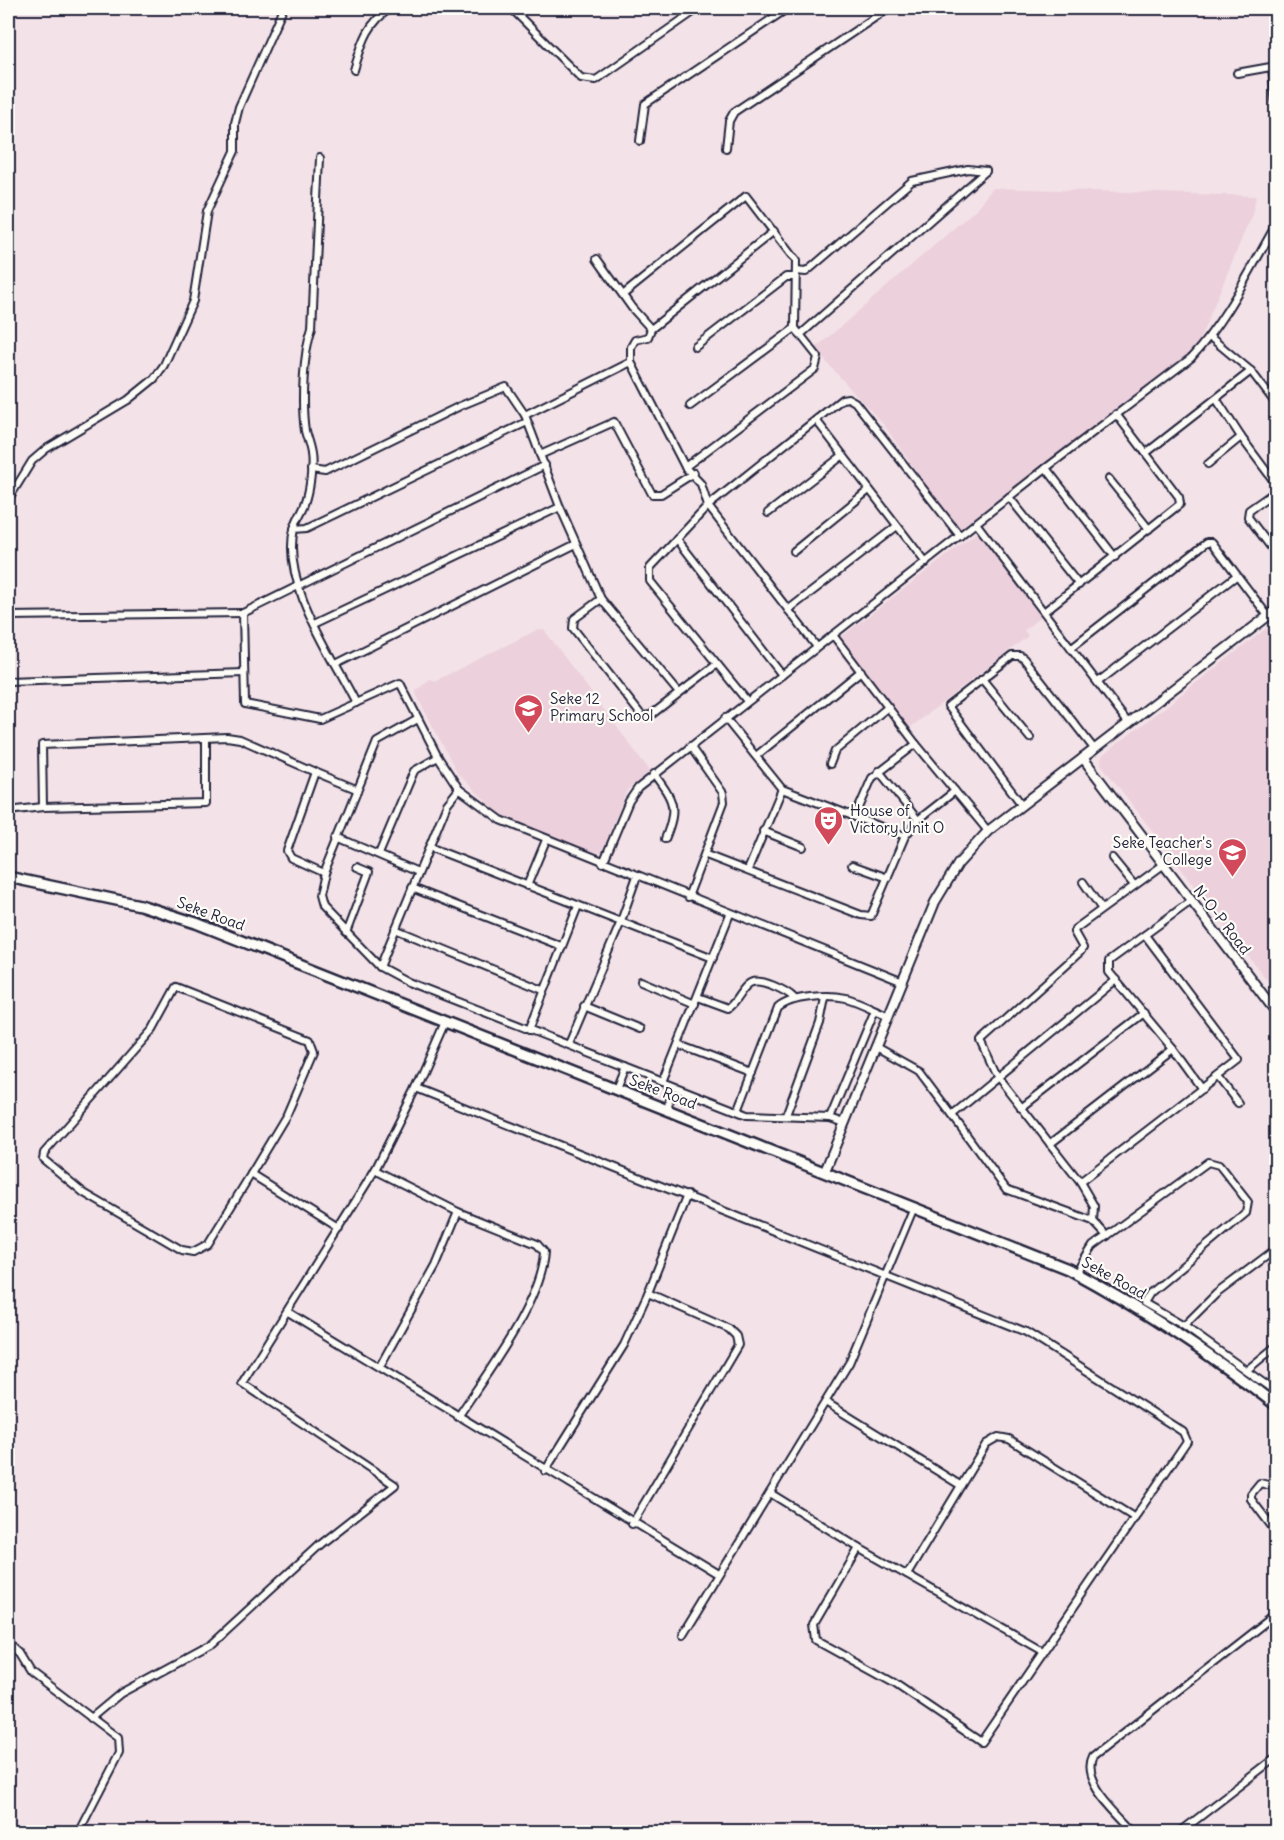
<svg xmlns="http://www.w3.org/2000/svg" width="1284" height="1840" viewBox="0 0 1284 1840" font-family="Delius,sans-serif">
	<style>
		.built { fill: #ecd0dc }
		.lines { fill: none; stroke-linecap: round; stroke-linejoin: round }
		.minor-casing { stroke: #22223b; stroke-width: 10 }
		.tertiary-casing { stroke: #22223b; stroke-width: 12 }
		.primary-casing { stroke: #22223b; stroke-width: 14 }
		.minor { stroke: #fdfcf7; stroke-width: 6 }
		.tertiary { stroke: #fdfcf7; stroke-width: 8 }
		.primary { stroke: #fdfcf7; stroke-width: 9 }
		.labels { text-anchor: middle; stroke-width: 4.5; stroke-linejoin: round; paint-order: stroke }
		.poi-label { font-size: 15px; fill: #22223b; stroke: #fdfcf7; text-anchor: start }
		.street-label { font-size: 15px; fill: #22223b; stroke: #fdfcf7 }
	</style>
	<rect width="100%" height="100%" fill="#f3e2e7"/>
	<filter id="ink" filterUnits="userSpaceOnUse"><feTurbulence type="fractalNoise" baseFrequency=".0167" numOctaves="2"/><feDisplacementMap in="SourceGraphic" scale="12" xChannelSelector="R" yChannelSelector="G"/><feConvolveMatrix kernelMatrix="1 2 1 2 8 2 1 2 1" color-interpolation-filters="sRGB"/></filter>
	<g filter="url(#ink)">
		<g class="built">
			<polygon points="993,188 1256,196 1252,214 1194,353 962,537 884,425 828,364 816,348 974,211"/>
			<polygon points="979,531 1044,614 1024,630 1028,636 902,734 832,644"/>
			<polygon points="1276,621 1276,992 1101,764 1102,756"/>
			<polygon points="544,630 650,771 627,790 601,853 588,852 500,814 458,774 417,696 416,691 430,679 435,681 535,631"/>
		</g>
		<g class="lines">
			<defs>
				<g id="minor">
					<polyline points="511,8 581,78 596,80 699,8"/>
					<polyline points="1272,68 1276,104"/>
					<path d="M354 70C362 44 367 23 391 8"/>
					<polyline points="1237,73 1276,66"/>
					<polyline points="640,141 645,104 788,8"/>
					<polyline points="726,148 729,121 734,112 889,8"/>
					<path d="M320 158 312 327C303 354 301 403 305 431 307 439 310 446 311 454 313 468 310 490 305 504 302 512 296 520 294 529 281 583 332 655 356 703"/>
					<polyline points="597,259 632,308 651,329"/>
					<polyline points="796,271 806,272 812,267 912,181 968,169 986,171"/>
					<polyline points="624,294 746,196 796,261 795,328 818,357 815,369 685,467 701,484 708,506 650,568 650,581 747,701"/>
					<polyline points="800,335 986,171"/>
					<polyline points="1210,337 1251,371"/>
					<polyline points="695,347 786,277 795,277"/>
					<polyline points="1217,400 1241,437 1276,484"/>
					<polyline points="690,406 795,328"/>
					<polyline points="525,415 631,362"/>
					<polyline points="816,420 926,563"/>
					<polyline points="1146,453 1251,371 1276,404"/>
					<polyline points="540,455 614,422 652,494 661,494 694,473"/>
					<polyline points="1208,464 1241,437"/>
					<polyline points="545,465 243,613 245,704 320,719 400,683 438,757 459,789 501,820 903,982"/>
					<polyline points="685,467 631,362 631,347 635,340 648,337 651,329 774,231"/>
					<polyline points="1046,468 1115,557"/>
					<polyline points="311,470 325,472 460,406 506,387 525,415 560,507 601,599 679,693"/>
					<polyline points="1109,479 1149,529"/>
					<polyline points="1276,491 1249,510 1248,517 1276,554"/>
					<polyline points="1009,497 1079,585"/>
					<polyline points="8,500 32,461 46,449 128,400 154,379 164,365 193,301 207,211 235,151 235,123 239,107 283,8"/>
					<polyline points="768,513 842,456"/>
					<polyline points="976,523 1129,724"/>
					<polyline points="294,529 307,528 527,422"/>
					<polyline points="677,539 782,675"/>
					<polyline points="794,551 869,490"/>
					<polyline points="601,599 574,619 573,628 642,716 651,715 717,664"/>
					<polyline points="788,610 897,526"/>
					<polyline points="1045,611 1180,504 1179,497 1116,414"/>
					<polyline points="8,616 243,613"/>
					<polyline points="315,623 560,507"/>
					<polyline points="833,635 916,744 988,831"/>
					<polyline points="817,647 708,506 842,399 848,398 855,402 960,536"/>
					<polyline points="1072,647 1207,542 1212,542 1268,616"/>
					<polyline points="336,664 576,544"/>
					<polyline points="982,679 1030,738"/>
					<polyline points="8,681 244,673"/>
					<polyline points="1098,682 1236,576"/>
					<polyline points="725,718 782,789 905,836"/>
					<polyline points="418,719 377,742 324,873 319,896 322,907 380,967 408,982 747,1115 830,1118 845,1123"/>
					<polyline points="756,756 861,671"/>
					<polyline points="830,764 835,751 888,707"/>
					<polyline points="879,771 918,820"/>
					<path d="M654 774C674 801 678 807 665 839"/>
					<polyline points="1022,805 948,706 1012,656 1020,656 1024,659 1095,750"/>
					<polyline points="43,807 42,745 227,737 240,739 315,772"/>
					<polyline points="8,811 43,807 206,803 206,738"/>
					<polyline points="855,817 872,778 916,744"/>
					<polyline points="763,831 803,847"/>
					<polyline points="337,837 418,872"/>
					<polyline points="429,847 713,958"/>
					<polyline points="379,854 414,771 438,757"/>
					<polyline points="706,855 861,915 871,916 905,836 918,820 955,791"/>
					<polyline points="1112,858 1134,885"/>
					<path d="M603 863 629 801 638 788 1046 468 1191 358C1225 321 1248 274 1273 230L1276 220"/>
					<polyline points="852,865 888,878"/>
					<polyline points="748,870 782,789"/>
					<polyline points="324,873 291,858 287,851 315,772 356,789"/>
					<polyline points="1083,882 1101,908"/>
					<polyline points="527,886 546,840"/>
					<polyline points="412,888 561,946"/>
					<polyline points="688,897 724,802 723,793 690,746"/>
					<polyline points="1191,901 1109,961 1109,972 1173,1049 1202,1089"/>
					<polyline points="395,929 543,990"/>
					<polyline points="346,933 369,872 357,867"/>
					<polyline points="380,967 447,804 459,789"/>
					<polyline points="641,981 695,1004"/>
					<polygon points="176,987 310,1040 314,1051 287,1114 251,1174 208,1244 193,1252 182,1250 84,1193 43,1159 44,1153 153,1029"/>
					<path d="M698 997 728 1008C737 1002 741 988 750 983 760 977 787 991 794 998"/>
					<polyline points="584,1006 640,1029"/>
					<polyline points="529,1030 578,906"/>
					<polyline points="569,1044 620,924 637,876"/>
					<polyline points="679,1045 753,1073"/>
					<polyline points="876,1047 919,1071 952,1115 1116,980"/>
					<polyline points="1218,1077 1238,1103"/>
					<polyline points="663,1082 730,914"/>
					<polyline points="416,1088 1026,1332 1177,1428 1183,1432 1187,1441 981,1742 894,1683 816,1640 814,1625 859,1548 770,1493"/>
					<polyline points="616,1089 625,1067"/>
					<polyline points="1021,1108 1144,1013"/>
					<polyline points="668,1110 670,1085"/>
					<path d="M738 1111 778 1008C791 996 829 994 846 998 860 1002 875 1010 889 1016"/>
					<polyline points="786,1115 820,1023 825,998"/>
					<polyline points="952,1115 1006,1189 1093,1221"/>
					<polyline points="830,1118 875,1010"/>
					<polyline points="1050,1144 1173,1049"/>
					<path d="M375 1170 458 1212 537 1244 544 1252C541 1303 486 1374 458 1417"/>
					<polyline points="251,1174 339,1229"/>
					<polyline points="1080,1182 1239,1060 1145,935"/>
					<polyline points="1107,1236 1093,1221 1094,1206 1080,1182 997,1076 981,1041 1080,952 1083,948 1074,932 1075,929 1163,865"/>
					<polyline points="1079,1268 1093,1246 1208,1162 1219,1165 1248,1202 1246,1213 1150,1293 1144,1303 1184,1326 1276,1392"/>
					<polyline points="288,1312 719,1574"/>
					<polyline points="1184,1326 1216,1294 1276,1249"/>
					<polyline points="380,1366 436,1265 458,1212"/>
					<polyline points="1247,1370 1276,1346"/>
					<polyline points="827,1403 960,1485"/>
					<polyline points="545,1471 624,1345 648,1293 687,1195"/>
					<polyline points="1276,1487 1260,1483 1251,1494 1251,1499 1276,1532"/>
					<polyline points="632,1524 738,1345 736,1336 729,1329 648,1293"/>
					<polyline points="859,1548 1042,1652"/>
					<polyline points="907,1575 986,1444 998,1437 1009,1439 1135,1518"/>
					<polyline points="683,1635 849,1363 914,1207"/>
					<polyline points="8,1643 20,1654 31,1672 118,1738 119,1753 78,1832"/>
					<polyline points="91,1718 121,1693 210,1645 320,1544 395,1485 242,1383 375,1170 416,1088 445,1022"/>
					<path d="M1135 1832C1120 1814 1080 1782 1093 1757L1276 1614"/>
					<polyline points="1180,1832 1276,1758"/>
				</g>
				<g id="tertiary">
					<polyline points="1083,758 1276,1012"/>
					<polyline points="825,1171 935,902 958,864 988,831 1276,610"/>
				</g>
				<path id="primary" d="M8 877 140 905 196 923 1068 1269C1142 1309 1210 1353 1276 1405"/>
			</defs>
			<use href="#minor" class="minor-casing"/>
			<use href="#tertiary" class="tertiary-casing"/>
			<use href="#primary" class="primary-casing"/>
			<use href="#minor" class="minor"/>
			<use href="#tertiary" class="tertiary"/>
			<use href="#primary" class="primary"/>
		</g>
	</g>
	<defs>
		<symbol id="school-pin" viewBox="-11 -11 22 30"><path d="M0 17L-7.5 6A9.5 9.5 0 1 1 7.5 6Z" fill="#d1495b" stroke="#fdfcf7"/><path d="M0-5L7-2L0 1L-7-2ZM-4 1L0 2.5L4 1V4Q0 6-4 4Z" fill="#fff"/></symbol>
		<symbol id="theatre-pin" viewBox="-11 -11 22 30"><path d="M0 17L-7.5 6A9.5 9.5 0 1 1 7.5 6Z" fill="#d1495b" stroke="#fdfcf7"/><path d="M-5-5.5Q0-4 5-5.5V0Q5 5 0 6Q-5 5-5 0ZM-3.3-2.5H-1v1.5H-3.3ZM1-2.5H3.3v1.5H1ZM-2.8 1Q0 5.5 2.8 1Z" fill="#fff"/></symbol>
		<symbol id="university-pin" viewBox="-11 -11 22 30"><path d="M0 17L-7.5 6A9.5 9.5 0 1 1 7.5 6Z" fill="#d1495b" stroke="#fdfcf7"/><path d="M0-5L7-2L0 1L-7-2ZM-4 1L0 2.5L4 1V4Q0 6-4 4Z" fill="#fff"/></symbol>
	</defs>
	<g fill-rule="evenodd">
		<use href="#school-pin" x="512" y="692" width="33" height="45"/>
		<use href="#theatre-pin" x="812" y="804" width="33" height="45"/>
		<use href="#university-pin" x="1216" y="836" width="33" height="45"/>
	</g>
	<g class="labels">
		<g class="poi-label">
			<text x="550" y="704">Seke 12<tspan x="550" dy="17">Primary School</tspan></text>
			<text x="850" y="816">House of<tspan x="850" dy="17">Victory Unit O</tspan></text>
			<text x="1212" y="848" text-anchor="end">Seke Teacher's<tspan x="1212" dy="17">College</tspan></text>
		</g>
		<g class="street-label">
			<text transform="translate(211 914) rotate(20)" y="5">Seke Road</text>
			<text transform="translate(1222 920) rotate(52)" y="5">N-O-P Road</text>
			<text transform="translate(663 1092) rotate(21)" y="5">Seke Road</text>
			<text transform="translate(1114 1278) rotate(29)" y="5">Seke Road</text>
		</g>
	</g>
	<rect width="1284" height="1840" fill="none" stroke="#fdfcf7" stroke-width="30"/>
	<rect x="15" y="15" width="1254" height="1810" fill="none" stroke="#22223b" stroke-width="2" filter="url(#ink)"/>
</svg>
